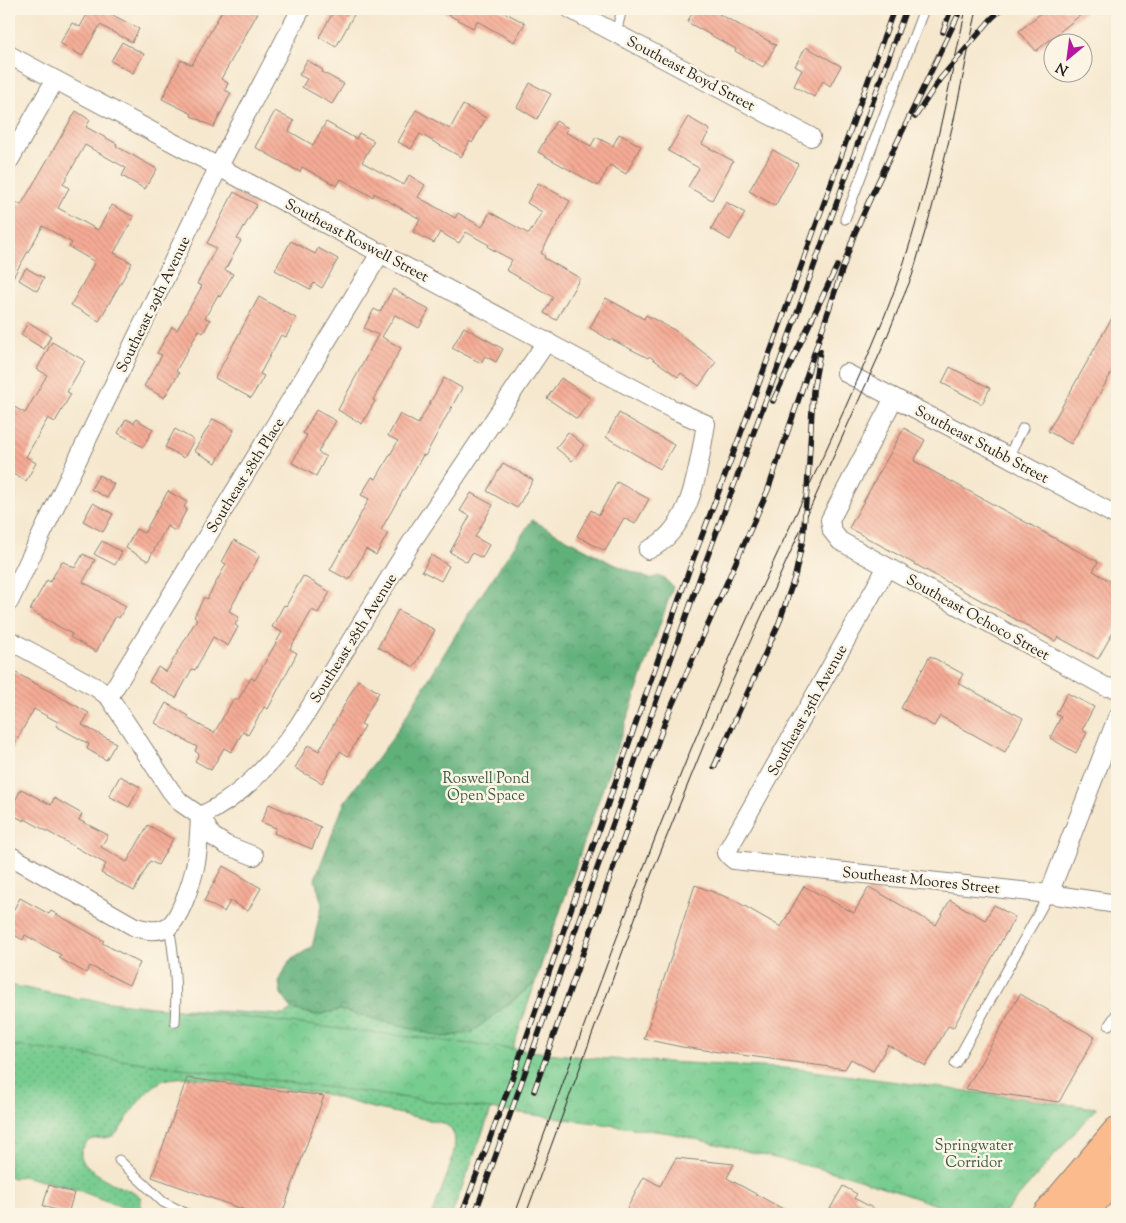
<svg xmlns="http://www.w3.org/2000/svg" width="1126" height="1223" viewBox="0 0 1126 1223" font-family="'Sorts Mill Goudy',serif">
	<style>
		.grass { fill: url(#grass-dots); stroke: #4a7456 }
		.forest { fill: url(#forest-crowns); stroke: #3e664b }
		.park { fill: url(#park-crowns); stroke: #4a7456 }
		.building { fill: url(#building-back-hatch) }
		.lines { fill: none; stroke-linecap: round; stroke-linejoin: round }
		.service-casing { stroke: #898276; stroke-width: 11 }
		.minor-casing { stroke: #898276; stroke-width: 20 }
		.trunk-casing { stroke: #898276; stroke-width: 30 }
		.service { stroke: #fff; stroke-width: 9 }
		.minor { stroke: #fff; stroke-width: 18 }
		.trunk { stroke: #fbbb8d; stroke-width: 28 }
		.tram { stroke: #1c1c1c; stroke-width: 1 }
		.rail-casing { stroke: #1c1c1c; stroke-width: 5.5 }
		.rail { stroke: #fcf5e5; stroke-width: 4; stroke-dasharray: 11; stroke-linecap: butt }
		.labels { text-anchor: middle; stroke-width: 5; stroke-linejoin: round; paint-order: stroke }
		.street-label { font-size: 15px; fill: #1c1c1c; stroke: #fcf5e5 }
		.park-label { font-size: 15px; fill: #3c5a45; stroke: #fcf5e5 }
	</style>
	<defs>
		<pattern id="grass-dots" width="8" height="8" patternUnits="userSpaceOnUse" patternTransform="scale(1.25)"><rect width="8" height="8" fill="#77cc90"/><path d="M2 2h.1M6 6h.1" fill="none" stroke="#66af7c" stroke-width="1.8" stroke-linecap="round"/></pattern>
		<pattern id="forest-crowns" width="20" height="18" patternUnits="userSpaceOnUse" patternTransform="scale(1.25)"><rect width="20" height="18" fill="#61b07a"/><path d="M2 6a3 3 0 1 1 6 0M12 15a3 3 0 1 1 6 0" fill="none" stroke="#4f8e63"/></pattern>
		<pattern id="park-crowns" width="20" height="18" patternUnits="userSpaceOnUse" patternTransform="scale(1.25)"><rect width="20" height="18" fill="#77cc90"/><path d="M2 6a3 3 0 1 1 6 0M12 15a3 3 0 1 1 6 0" fill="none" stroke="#66af7c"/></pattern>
		<pattern id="building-back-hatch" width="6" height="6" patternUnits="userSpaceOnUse" patternTransform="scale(1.25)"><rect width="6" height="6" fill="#f5ab95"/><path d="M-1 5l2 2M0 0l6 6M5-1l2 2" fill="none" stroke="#d19380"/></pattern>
	</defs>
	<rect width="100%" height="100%" fill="#fcf5e5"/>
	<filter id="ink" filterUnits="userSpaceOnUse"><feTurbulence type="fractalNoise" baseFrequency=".02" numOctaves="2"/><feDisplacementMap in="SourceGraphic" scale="10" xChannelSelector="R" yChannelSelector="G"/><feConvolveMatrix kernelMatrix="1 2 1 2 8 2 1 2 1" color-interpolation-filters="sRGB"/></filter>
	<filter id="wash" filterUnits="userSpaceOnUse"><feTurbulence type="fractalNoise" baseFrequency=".0096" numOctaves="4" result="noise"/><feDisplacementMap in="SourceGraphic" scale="20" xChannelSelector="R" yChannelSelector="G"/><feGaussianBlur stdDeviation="1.12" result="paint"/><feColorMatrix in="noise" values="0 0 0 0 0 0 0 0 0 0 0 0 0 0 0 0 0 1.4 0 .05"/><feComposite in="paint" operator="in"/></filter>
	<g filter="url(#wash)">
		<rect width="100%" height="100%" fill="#f6e8cf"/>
		<g class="grass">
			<polygon points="535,983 504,1074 184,1032 183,1009 284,1015 292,1009 316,1015 341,1010 443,1037 471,1033"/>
			<path d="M9 1023 500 1086 452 1214H432C438 1196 463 1147 452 1130 450 1127 446 1125 443 1123L369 1107 324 1094 186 1077C180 1078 173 1078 167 1079 151 1084 138 1102 129 1115 125 1121 121 1129 116 1134 106 1142 89 1133 83 1148 81 1152 80 1155 82 1159 86 1168 109 1182 118 1186 126 1190 136 1191 141 1198L140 1214 75 1189 22 1176 13 1178 9 1176Z"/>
		</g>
		<polygon class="forest" points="532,520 609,562 650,579 658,576 665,579 673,587 535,983 471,1033 442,1037 341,1010 316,1015 292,1009 281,994 279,982 289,961 312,947 322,905 315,879 345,801 392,739 469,613"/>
		<polygon class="park" points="9,985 75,998 591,1058 798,1069 1096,1108 1003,1214 963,1214 850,1176 670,1133 9,1045"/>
		<g id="blocks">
			<g class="building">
				<polygon points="90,9 112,9 109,13 139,29 132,42 100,25 82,56 60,43 72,23 80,27"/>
				<polygon points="223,9 260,9 221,79 228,83 225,90 231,93 214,127 191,116 192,114 162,99 181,60 192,65"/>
				<polygon points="335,9 357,9 336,47 319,37"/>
				<polygon points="438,9 498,9 525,23 514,42 477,21 473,28"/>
				<polygon points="695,9 710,9 776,45 763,67 735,51 736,49 687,22"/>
				<polygon points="1046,9 1088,9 1036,51 1019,31"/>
				<polygon points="122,42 144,54 133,73 111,61"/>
				<polygon points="806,47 841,66 830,86 823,81 814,97 794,86 802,70 795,66"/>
				<polygon points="307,60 323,70 322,72 344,84 332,104 302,87 307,79 299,75"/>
				<polygon points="530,83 551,94 537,119 517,107"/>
				<polygon points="463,105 486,118 472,143 470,141 461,157 420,134 411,149 398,142 416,110 450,129"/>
				<polygon points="76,111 90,120 86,127 117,144 116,146 157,169 145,189 122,176 126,168 85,145 63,184 69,188 58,208 98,230 112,205 134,217 114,253 132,263 99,321 71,305 95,262 69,247 72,243 43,226 9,284 9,219 17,203 21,205"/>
				<polygon points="275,111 294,121 289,131 313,145 326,122 356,139 359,133 374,141 362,162 404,185 409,175 425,185 418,197 455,218 458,213 482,227 490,212 529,234 542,212 527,203 538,183 570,201 541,253 545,256 544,258 580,278 556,320 544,313 553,297 506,270 512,260 488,247 489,245 466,232 459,243 440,232 434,243 413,232 420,219 374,193 373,197 341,179 337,186 302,167 300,172 255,147"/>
				<polygon points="688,117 710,130 702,144 733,161 712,200 688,187 699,168 668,151"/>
				<polygon points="556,121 568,128 565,132 591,146 596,137 613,146 619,134 641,146 626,174 610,165 598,186 538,152"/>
				<polygon points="773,150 798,164 775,206 749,191"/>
				<polygon points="234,192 257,205 237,239 241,241 225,270 233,274 220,297 218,295 205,318 210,320 203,333 199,330 176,371 179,373 164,398 144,386 162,355 157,353 172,327 177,330 202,286 197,284 216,248 207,243"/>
				<polygon points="726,202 745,213 730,240 711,229"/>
				<polygon points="291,241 315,254 318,248 338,259 322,288 314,283 310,289 275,270"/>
				<polygon points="26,268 44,278 37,291 19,280"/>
				<polygon points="393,289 429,310 419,328 395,315 382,337 401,348 373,400 375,401 362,424 338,410 378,335 364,328 374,309 380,312"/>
				<polygon points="259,297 296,318 286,337 281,335 260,374 264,376 251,398 215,378"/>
				<polygon points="606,298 644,319 646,315 674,330 716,362 699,386 681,373 678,377 649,356 648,358 611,339 610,340 590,328"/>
				<polygon points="1117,309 1117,363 1071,444 1048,431"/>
				<polygon points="28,322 51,336 44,349 21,335"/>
				<polygon points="464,327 503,349 496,362 485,356 481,363 452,348"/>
				<polygon points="52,342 85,361 67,392 71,394 55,422 48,418 26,457 36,463 26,481 9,472 9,404 25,413 47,375 37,369"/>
				<polygon points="950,367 990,388 982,404 942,383"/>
				<polygon points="444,378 462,388 425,456 423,455 381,530 388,533 376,555 366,549 349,580 330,570 369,499 361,495 372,477 376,479 398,441 388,436 400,414 418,424"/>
				<polygon points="561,378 591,399 577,419 547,398"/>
				<polygon points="316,410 336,421 318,452 326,457 316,476 292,463 307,435 303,433"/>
				<polygon points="619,413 674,445 660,469 606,437"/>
				<polygon points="126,419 134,423 136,419 153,429 143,447 118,433"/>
				<polygon points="213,419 234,430 216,463 194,451"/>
				<polygon points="904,428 925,440 914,461 1098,562 1093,571 1117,585 1117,625 1098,659 1058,637 1055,641 849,528"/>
				<polygon points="175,429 194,440 184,458 165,447"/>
				<polygon points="568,432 584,445 572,461 556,448"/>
				<polygon points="503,463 533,480 517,508 487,491"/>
				<polygon points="99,475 114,484 107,498 91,489"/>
				<polygon points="617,482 649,499 635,524 624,518 605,551 577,536 591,510 599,515"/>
				<polygon points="168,491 187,502 184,507 187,509 175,531 167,526 148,561 126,548 136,529 144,533"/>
				<polygon points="471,493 493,505 475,537 489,545 482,558 472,553 467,562 450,552 470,516 460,511"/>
				<polygon points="93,503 113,514 103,532 83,521"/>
				<polygon points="234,540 260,555 229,611 239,617 235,625 238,627 228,646 213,637 195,670 192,669 176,698 149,682 158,667 166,672 197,619 194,617 204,597 207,599 226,564 222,562"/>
				<polygon points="102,541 122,552 115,565 94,554"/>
				<polygon points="83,554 95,560 83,582 126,606 119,618 116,616 96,652 70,637 72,634 30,610 47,580 50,582 62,561 75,568"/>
				<polygon points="431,555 449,566 441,581 422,571"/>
				<polygon points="303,576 330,592 318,613 312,610 290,649 297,653 268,709 264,707 248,735 243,732 231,752 224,748 211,770 195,761 199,754 195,751 197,747 155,723 166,703 189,716 187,718 214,733 234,698 238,700 251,678 255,680 282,632 272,627 284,605 286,606"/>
				<polygon points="398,610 435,630 414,667 378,647"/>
				<polygon points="930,656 963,674 958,683 1023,718 1005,752 940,716 934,726 901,708"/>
				<polygon points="9,669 89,713 82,725 116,743 106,760 87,749 89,744 56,726 58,722 34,709 9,754"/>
				<polygon points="358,680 379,692 361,724 365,726 348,756 340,751 322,783 295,768 308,745 319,751"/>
				<polygon points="1067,693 1094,707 1082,730 1087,733 1076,753 1050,738 1061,717 1056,714"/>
				<polygon points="120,776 140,787 129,807 109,796"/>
				<polygon points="21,789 51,805 54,798 82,814 79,820 108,835 101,847 127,862 148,825 173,839 158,865 150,861 134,891 101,873 106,864 25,819 24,821 9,813"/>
				<polygon points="269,804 321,827 312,849 274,833 276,828 261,822"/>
				<polygon points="223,866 261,888 248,911 230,901 224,912 204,901"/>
				<polygon points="695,885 734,900 781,927 804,886 854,913 869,887 936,925 950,900 985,920 994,905 1015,917 953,1028 948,1026 926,1066 888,1045 873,1071 851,1059 845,1069 682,1047 644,1039"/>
				<polygon points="20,898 49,914 51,911 104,941 102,943 140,963 129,985 90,966 86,973 59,958 61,955 25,935 23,940 9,932 9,918"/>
				<polygon points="1020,994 1095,1037 1059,1102 966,1089"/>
				<polygon points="187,1078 324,1096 282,1214 256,1214 152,1177"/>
				<polygon points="676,1158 734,1164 727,1178 792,1214 624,1214 644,1177 660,1186"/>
				<polygon points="49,1185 74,1193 68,1214 43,1206"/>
				<polygon points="843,1186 857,1194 854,1198 884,1214 827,1214"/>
			</g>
		</g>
	</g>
	<g filter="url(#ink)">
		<use href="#blocks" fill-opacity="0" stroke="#898276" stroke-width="1"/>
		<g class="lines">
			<defs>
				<g id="service">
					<polyline points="616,33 622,9"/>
					<polyline points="845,219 924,9"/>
					<polyline points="1008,457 1023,428"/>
					<path d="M169 926C175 958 177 990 175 1022"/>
					<polyline points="1109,1025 1117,1013"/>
					<polyline points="955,1064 1049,894"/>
					<polyline points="119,1160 163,1202 187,1214"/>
				</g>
				<g id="minor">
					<polyline points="570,9 811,137"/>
					<path d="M9 55 672 409 706 424C698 467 693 529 648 550"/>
					<polyline points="9,161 55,80"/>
					<polyline points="846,373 1001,453 1117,516"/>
					<polyline points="894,398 830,520 832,531 840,541 1106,687 1117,688"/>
					<polyline points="887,567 726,853 734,860 1049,894 1117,904"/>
					<polyline points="9,602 219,166 301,9"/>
					<polyline points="9,640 97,688 109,697 171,791 180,802 200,816 212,836 226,845 254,856"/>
					<polyline points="109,697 381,252"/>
					<path d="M200 816C241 798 273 762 299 725L411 543 547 341"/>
					<path d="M9 855 135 927C146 930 158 933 169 926 180 918 192 881 195 867 199 850 199 833 200 816"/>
					<polyline points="1049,894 1117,718"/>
				</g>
				<g id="trunk">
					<polyline points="1047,1214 1117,1131"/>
					<polyline points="1083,1214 1117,1173"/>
				</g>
			</defs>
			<use href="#service" class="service-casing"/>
			<use href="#minor" class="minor-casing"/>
			<use href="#trunk" class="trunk-casing"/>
			<use href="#service" class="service"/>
			<use href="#minor" class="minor"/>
			<use href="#trunk" class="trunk"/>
			<g class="tram">
				<path d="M515 1214C579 1040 641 865 714 694 768 566 833 444 885 315 924 217 943 112 966 9"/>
				<polyline points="526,1214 648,883 705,742 881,351 912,276 932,208 953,124 977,9"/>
			</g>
			<defs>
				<g id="rail">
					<polyline points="943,32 951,9"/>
					<polyline points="915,117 940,79 992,18 1002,9"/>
					<polyline points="867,205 961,9"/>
					<polyline points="773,401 837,266"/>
					<polyline points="714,767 779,623 795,576 803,539 809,463 813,391 820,351"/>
					<polyline points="534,1091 666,719 768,490 854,235 870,199"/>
					<polyline points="462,1214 514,1073 692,562 741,433 894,9"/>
					<polyline points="475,1214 704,566 775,375 906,9"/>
				</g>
			</defs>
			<use href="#rail" class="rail-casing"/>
			<use href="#rail" class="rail"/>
		</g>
	</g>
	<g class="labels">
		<g class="street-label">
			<text transform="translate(691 73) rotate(28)" y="5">Southeast Boyd Street</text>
			<text transform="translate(357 240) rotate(28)" y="5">Southeast Roswell Street</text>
			<text transform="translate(153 304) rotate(-64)" y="5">Southeast 29th Avenue</text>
			<text transform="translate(982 444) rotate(28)" y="5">Southeast Stubb Street</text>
			<text transform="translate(245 475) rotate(-58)" y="5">Southeast 28th Place</text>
			<text transform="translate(978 617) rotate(29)" y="5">Southeast Ochoco Street</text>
			<text transform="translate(353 638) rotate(-58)" y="5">Southeast 28th Avenue</text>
			<text transform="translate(807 710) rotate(-61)" y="5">Southeast 25th Avenue</text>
			<text transform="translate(921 880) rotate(6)" y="5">Southeast Moores Street</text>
		</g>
		<g class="park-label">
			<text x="486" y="783">Roswell Pond<tspan x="486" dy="17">Open Space</tspan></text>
			<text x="974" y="1150">Springwater<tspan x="974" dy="17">Corridor</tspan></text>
		</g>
	</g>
	<rect width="1126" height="1223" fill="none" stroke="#fcf5e5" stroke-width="30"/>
	<g transform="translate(1068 58) rotate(209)"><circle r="24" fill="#fcf5e5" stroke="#a29e95"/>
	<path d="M0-4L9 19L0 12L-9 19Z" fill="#b5179e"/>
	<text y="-8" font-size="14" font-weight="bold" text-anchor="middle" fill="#1c1c1c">N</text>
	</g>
</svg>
